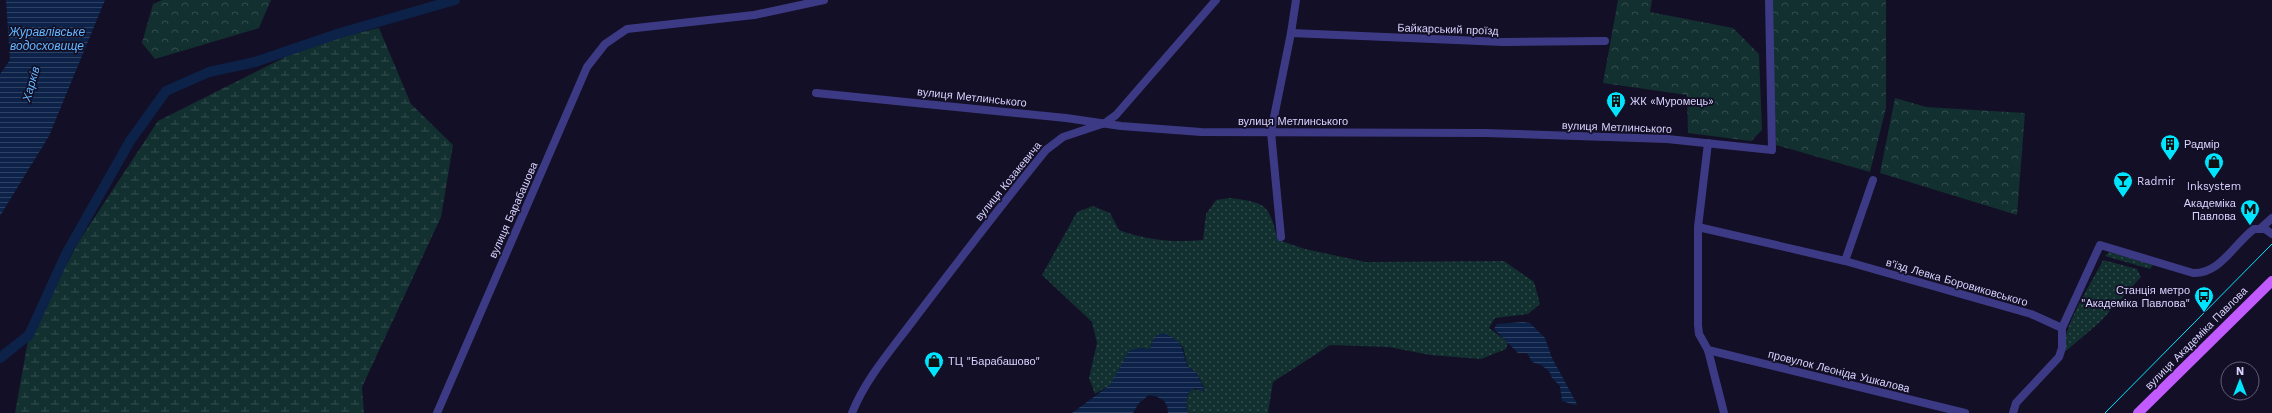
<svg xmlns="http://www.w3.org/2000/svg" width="2272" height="413" viewBox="0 0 2272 413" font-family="'Work Sans',sans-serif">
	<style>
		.grass { fill: url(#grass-dots) }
		.forest { fill: url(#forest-crowns) }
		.wetland { fill: url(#wetland-marsh) }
		.water { fill: url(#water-rules) }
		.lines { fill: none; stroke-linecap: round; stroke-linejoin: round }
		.canal { stroke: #0c2248; stroke-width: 10 }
		.street { stroke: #3d3a85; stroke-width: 8 }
		.primary { stroke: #c25bff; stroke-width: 10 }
		.tram { stroke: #00e5ff; stroke-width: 1 }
		.labels { text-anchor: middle; stroke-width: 3.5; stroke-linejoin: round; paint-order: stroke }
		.street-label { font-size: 11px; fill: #d9d4ff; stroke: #130f26 }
		.poi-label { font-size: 11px; fill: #d9d4ff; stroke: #130f26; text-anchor: start }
		.water-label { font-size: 12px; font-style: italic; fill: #62b6ff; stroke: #130f26 }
	</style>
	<defs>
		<pattern id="grass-dots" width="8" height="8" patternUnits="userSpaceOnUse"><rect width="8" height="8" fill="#12302f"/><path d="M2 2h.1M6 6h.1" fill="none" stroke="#344d4e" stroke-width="1.8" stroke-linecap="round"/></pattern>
		<pattern id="forest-crowns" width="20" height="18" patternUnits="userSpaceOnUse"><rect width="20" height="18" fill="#12302f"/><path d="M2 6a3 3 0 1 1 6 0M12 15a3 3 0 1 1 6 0" fill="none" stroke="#344d4e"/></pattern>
		<pattern id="wetland-marsh" width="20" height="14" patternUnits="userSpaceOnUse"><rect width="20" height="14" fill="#12302f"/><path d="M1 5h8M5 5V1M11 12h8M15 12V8" fill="none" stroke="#344d4e"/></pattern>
		<pattern id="water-rules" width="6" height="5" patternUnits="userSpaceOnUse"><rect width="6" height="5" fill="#0c2248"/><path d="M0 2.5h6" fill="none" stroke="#2f4163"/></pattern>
	</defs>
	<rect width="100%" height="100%" fill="#130f26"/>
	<g class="grass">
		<path d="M1230 198C1268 203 1268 204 1278 240L1305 249 1366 262 1504 261 1534 282 1540 304 1528 314 1495 318 1489 328 1508 342 1506 349 1481 359 1430 355 1389 347 1330 345 1273 382 1268 413H1188C1185 405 1186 396 1191 389L1200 390 1204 388 1197 373 1188 367 1183 347 1173 338 1152 341 1150 349 1137 348 1125 358 1121 369 1110 385 1095 394 1089 378 1097 343 1092 322 1042 275 1077 212 1093 206 1110 213 1119 230C1146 240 1174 243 1203 240L1206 214 1216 200Z"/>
		<polygon points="2109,252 2153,265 2150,269 2105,256"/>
		<path d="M2103 260 2137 269 2141 277 2100 322 2066 351C2058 333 2094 279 2103 260Z"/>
	</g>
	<g class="forest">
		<polygon points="162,0 271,0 259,28 155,59 142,43 153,4"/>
		<polygon points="1618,0 1652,0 1650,12 1733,28 1759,54 1762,130 1751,141 1688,133 1687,95 1603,83"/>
		<polygon points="1771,0 1886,0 1886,108 1870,172 1776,145"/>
		<polygon points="1895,98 1926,107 2025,113 2017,215 1880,173"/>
	</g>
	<polygon class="wetland" points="379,28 411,104 453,145 441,217 362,387 364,413 15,413 29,335 79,241 158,121 311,44"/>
	<g class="water">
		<polygon points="6,0 105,0 49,136 0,216 0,74 10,60"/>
		<polygon points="1523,322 1530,323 1545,338 1552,358 1577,404 1575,405 1562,401 1560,386 1552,378 1549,371 1541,365 1532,362 1527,353 1518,353 1494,329 1497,324"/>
		<path d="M1164 333C1187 344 1180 347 1188 367L1197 373 1205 392 1195 388 1188 393 1186 407 1188 413H1168C1168 400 1160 397 1149 395L1139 403 1133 413H1072L1110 385 1129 351 1137 348 1150 349 1152 341 1157 335Z"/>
	</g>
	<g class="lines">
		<polyline class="canal" points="0,358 29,335 66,254 130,141 166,91 209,72 255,62 340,33 455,0"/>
		<g class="street">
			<polyline points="1291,33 1503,42 1605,41"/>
			<polyline points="816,93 1066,118 1121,126 1201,132 1485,133 1667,139 1772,150 1769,0"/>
			<polyline points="1708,143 1698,227 1698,325 1699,334 1708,350 1724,413"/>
			<polyline points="1698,227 1845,261 2031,314 2062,328"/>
			<polyline points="2261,228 2272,218"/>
			<polyline points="1281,237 1271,132 1291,33 1296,0"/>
			<polyline points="1845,261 1873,180"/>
			<polyline points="1708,350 1965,413"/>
			<polyline points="437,413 587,67 605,44 627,29 754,15 824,0"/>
			<path d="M852 413C865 380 891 350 912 322 956 264 1000 207 1046 150L1063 137 1105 123 1116 115 1216 0"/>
			<path d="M2013 413 2016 403 2059 357 2062 348V328L2100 245 2193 273C2220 274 2234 244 2254 229H2265L2272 234"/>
		</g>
		<polyline class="primary" points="2138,413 2272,281"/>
		<polyline class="tram" points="2105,413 2272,244"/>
	</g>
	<defs>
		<symbol id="building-pin" viewBox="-11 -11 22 30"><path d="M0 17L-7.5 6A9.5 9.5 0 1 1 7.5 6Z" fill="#00e5ff" stroke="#130f26"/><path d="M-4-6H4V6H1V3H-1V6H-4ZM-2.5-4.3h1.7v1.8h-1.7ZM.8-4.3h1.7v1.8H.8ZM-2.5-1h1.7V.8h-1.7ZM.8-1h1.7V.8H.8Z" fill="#111"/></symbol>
		<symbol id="shop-pin" viewBox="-11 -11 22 30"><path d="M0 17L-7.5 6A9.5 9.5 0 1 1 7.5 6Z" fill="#00e5ff" stroke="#130f26"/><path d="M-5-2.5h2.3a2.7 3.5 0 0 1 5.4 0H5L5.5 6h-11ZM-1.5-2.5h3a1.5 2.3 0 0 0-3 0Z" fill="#111"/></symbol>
		<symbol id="bar-pin" viewBox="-11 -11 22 30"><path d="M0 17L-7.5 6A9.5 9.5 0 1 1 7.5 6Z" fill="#00e5ff" stroke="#130f26"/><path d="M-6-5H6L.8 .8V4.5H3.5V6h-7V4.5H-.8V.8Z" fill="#111"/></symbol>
		<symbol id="metro-pin" viewBox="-11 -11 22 30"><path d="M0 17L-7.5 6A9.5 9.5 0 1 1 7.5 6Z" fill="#00e5ff" stroke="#130f26"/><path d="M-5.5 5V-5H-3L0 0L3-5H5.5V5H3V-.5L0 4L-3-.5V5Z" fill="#111"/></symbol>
		<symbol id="bus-pin" viewBox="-11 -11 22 30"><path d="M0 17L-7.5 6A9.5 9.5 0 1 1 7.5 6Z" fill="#00e5ff" stroke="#130f26"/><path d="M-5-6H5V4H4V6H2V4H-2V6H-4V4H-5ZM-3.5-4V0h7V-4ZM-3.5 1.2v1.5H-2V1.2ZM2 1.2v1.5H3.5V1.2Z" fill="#111"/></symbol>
	</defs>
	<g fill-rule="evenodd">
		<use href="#building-pin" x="1605" y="90" width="22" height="30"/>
		<use href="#building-pin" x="2159" y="133" width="22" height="30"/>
		<use href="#shop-pin" x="2203" y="151" width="22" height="30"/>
		<use href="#bar-pin" x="2112" y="170" width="22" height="30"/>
		<use href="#metro-pin" x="2239" y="198" width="22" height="30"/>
		<use href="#bus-pin" x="2193" y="285" width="22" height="30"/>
		<use href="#shop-pin" x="923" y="350" width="22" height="30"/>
	</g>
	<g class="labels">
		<g class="street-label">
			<text transform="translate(1448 29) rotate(2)" y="4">Байкарський проїзд</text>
			<text transform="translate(972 97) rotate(6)" y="4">вулиця Метлинського</text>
			<text x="1293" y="125">вулиця Метлинського</text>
			<text transform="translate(1617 127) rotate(2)" y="4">вулиця Метлинського</text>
			<text transform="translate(1008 181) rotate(-51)" y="4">вулиця Козакевича</text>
			<text transform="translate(513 210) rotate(-66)" y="4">вулиця Барабашова</text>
			<text transform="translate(1957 282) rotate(16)" y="4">в'їзд Левка Боровиковського</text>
			<text transform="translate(2196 338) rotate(-45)" y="4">вулиця Академіка Павлова</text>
			<text transform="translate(1839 371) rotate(14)" y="4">провулок Леоніда Ушкалова</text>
		</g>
		<g class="poi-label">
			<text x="1630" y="105">ЖК «Муромець»</text>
			<text x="2184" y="148">Радмір</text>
			<text x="2137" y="185">Radmir</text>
			<text x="2214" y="190" text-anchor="middle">Inksystem</text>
			<text x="2236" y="207" text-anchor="end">Академіка<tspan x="2236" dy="13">Павлова</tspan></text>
			<text x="2190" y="294" text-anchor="end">Станція метро<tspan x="2190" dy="13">"Академіка Павлова"</tspan></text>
			<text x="948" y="365">ТЦ "Барабашово"</text>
		</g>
		<g class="water-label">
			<text x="47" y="36">Журавлівське<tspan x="47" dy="14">водосховище</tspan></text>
			<text transform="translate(31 84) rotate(-74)" y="4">Харків</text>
		</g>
	</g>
	<g transform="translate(2240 381)"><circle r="19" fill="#130f26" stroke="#625e7d"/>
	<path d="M0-3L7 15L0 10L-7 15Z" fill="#00e5ff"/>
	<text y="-6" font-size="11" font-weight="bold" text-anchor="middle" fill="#d9d4ff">N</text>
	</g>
</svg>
